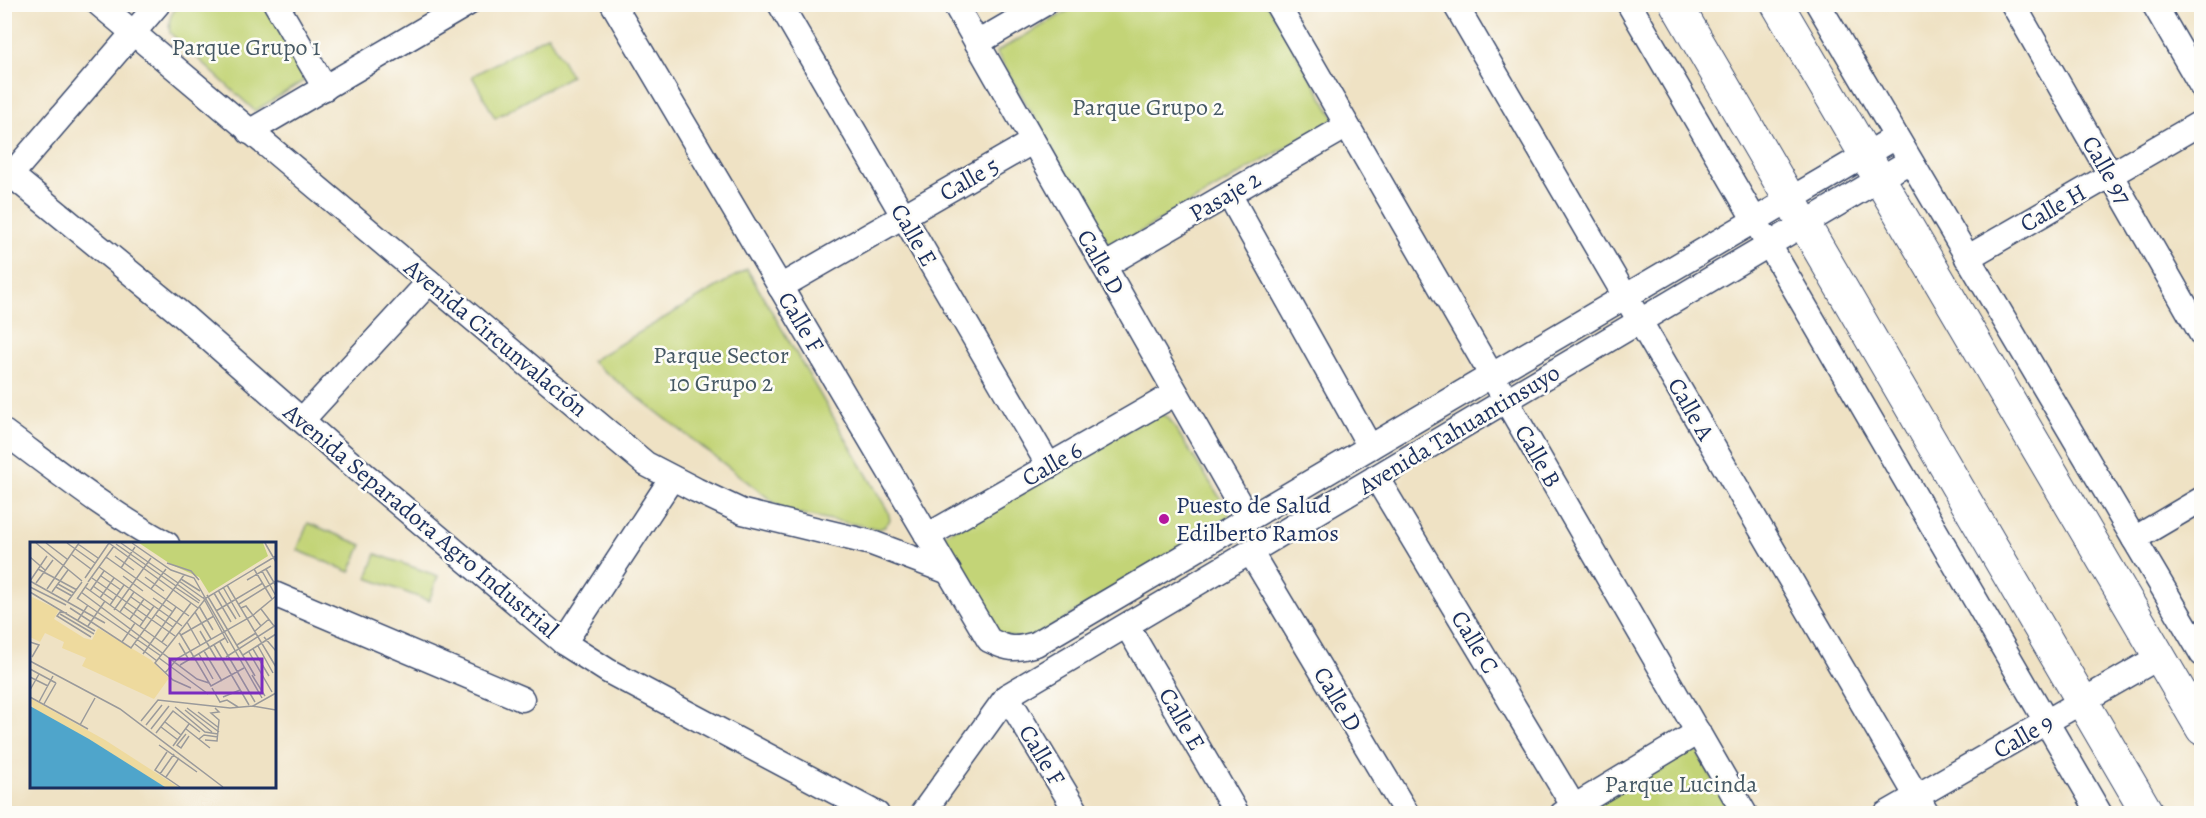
<svg xmlns="http://www.w3.org/2000/svg" width="2206" height="818" viewBox="0 0 2206 818" font-family="Alegreya,serif">
	<style>
		.green { fill: #c3d477; stroke: #6f826a; stroke-width: 1.5 }
		.lines { fill: none; stroke-linecap: round; stroke-linejoin: round }
		.minor-casing { stroke: #3b4a6d; stroke-width: 27 }
		.major-casing { stroke: #3b4a6d; stroke-width: 34 }
		.minor { stroke: #fff; stroke-width: 24 }
		.major { stroke: #fff; stroke-width: 32 }
		.poi-dot { fill: #b5179e; stroke: #fdfcf7; stroke-width: 2 }
		.labels { text-anchor: middle; stroke-width: 5; stroke-linejoin: round; paint-order: stroke }
		.park-label { font-size: 24px; fill: #455864; stroke: #fdfcf7 }
		.street-label { font-size: 24px; fill: #1b2f5e; stroke: #fdfcf7 }
		.poi-label { font-size: 24px; fill: #1b2f5e; stroke: #fdfcf7; text-anchor: start }
		.inset-road { fill: none; stroke: #9a9a9b; stroke-width: 1.5 }
		.view { fill: #7b2cbf; fill-opacity: 0.15; stroke: #7b2cbf; stroke-width: 3 }
		.inset-edge { fill: none; stroke: #1b2f5e; stroke-width: 3 }
	</style>
	<rect width="100%" height="100%" fill="#fdfcf7"/>
	<filter id="ink" filterUnits="userSpaceOnUse"><feTurbulence type="fractalNoise" baseFrequency=".0167" numOctaves="2"/><feDisplacementMap in="SourceGraphic" scale="12" xChannelSelector="R" yChannelSelector="G"/><feConvolveMatrix kernelMatrix="1 2 1 2 8 2 1 2 1" color-interpolation-filters="sRGB"/></filter>
	<filter id="wash" filterUnits="userSpaceOnUse"><feTurbulence type="fractalNoise" baseFrequency=".008" numOctaves="4" result="noise"/><feDisplacementMap in="SourceGraphic" scale="24" xChannelSelector="R" yChannelSelector="G"/><feGaussianBlur stdDeviation="1.35" result="paint"/><feColorMatrix in="noise" values="0 0 0 0 0 0 0 0 0 0 0 0 0 0 0 0 0 1.4 0 .05"/><feComposite in="paint" operator="in"/></filter>
	<g filter="url(#wash)">
		<rect width="100%" height="100%" fill="#efe2c4"/>
		<g class="green">
			<path d="M179 5H268L313 75 255 111 170 33C168 20 170 14 179 5Z"/>
			<polygon points="1078,5 1268,5 1335,119 1111,249 996,52"/>
			<polygon points="548,35 571,76 495,118 472,76"/>
			<polygon points="747,269 888,511 890,520 884,527 879,529 785,511 591,361"/>
			<polygon points="1157,413 1168,417 1231,515 1041,634 1025,640 993,632 938,538"/>
			<polygon points="308,523 362,545 350,572 297,550"/>
			<polygon points="376,554 438,576 429,601 367,578"/>
			<polygon points="1693,744 1732,814 1571,814"/>
		</g>
	</g>
	<g filter="url(#ink)">
		<g class="lines">
			<defs>
				<g id="minor">
					<polyline points="99,4 646,464 696,490 743,512 872,543 949,572"/>
					<polyline points="276,4 325,88"/>
					<path d="M613 4 989 640C1009 650 1015 650 1036 644L1896 137"/>
					<polyline points="780,4 1049,466"/>
					<polyline points="955,4 1248,519"/>
					<polyline points="1277,4 1745,814"/>
					<polyline points="1455,4 1927,814"/>
					<polyline points="1629,4 2100,814"/>
					<polyline points="1818,4 2202,654"/>
					<polyline points="2013,4 2202,335"/>
					<polyline points="2154,4 2202,87"/>
					<polyline points="977,43 1044,4"/>
					<polyline points="249,132 467,4"/>
					<polyline points="4,169 182,315 347,460 564,643 608,671 877,814"/>
					<polyline points="4,183 158,4"/>
					<polyline points="1229,194 1370,447"/>
					<polyline points="1967,258 2202,122"/>
					<polyline points="1104,266 1347,126"/>
					<polyline points="780,287 1032,142"/>
					<polyline points="302,420 429,282"/>
					<path d="M4 432C57 471 109 513 167 544"/>
					<polyline points="1376,477 1574,807"/>
					<polyline points="927,536 1176,393"/>
					<polyline points="2134,539 2202,499"/>
					<polyline points="1251,553 1407,814"/>
					<polyline points="274,594 522,699"/>
					<polyline points="1127,626 1237,814"/>
					<polyline points="564,643 672,478"/>
					<polyline points="1007,696 1078,814"/>
					<polyline points="922,814 1007,696 1910,161"/>
					<polyline points="1562,814 1698,732"/>
					<polyline points="1886,814 2159,657"/>
				</g>
				<g id="major">
					<polyline points="1676,4 2148,814"/>
					<polyline points="1777,4 2202,729"/>
				</g>
			</defs>
			<use href="#minor" class="minor-casing"/>
			<use href="#major" class="major-casing"/>
			<use href="#minor" class="minor"/>
			<use href="#major" class="major"/>
		</g>
	</g>
	<circle class="poi-dot" cx="1164" cy="519" r="6"/>
	<g class="labels">
		<g class="park-label">
			<text x="246" y="55">Parque Grupo 1</text>
			<text x="1148" y="115">Parque Grupo 2</text>
			<text x="721" y="363">Parque Sector<tspan x="721" dy="28">10 Grupo 2</tspan></text>
			<text x="1681" y="792">Parque Lucinda</text>
		</g>
		<g class="street-label">
			<text transform="translate(2107 170) rotate(60)" y="8">Calle 97</text>
			<text transform="translate(969 179) rotate(-30)" y="8">Calle 5</text>
			<text transform="translate(1225 196) rotate(-30)" y="8">Pasaje 2</text>
			<text transform="translate(2053 208) rotate(-30)" y="8">Calle H</text>
			<text transform="translate(914 235) rotate(60)" y="8">Calle E</text>
			<text transform="translate(1101 262) rotate(60)" y="8">Calle D</text>
			<text transform="translate(801 322) rotate(59)" y="8">Calle F</text>
			<text transform="translate(496 338) rotate(40)" y="8">Avenida Circunvalación</text>
			<text transform="translate(1691 409) rotate(60)" y="8">Calle A</text>
			<text transform="translate(1459 429) rotate(-31)" y="8">Avenida Tahuantinsuyo</text>
			<text transform="translate(1538 456) rotate(60)" y="8">Calle B</text>
			<text transform="translate(1052 464) rotate(-30)" y="8">Calle 6</text>
			<text transform="translate(421 521) rotate(40)" y="8">Avenida Separadora Agro Industrial</text>
			<text transform="translate(1475 642) rotate(59)" y="8">Calle C</text>
			<text transform="translate(1338 699) rotate(59)" y="8">Calle D</text>
			<text transform="translate(1182 719) rotate(60)" y="8">Calle E</text>
			<text transform="translate(2023 736) rotate(-30)" y="8">Calle 9</text>
			<text transform="translate(1042 755) rotate(59)" y="8">Calle F</text>
		</g>
		<g class="poi-label">
			<text x="1176" y="513">Puesto de Salud<tspan x="1176" dy="28">Edilberto Ramos</tspan></text>
		</g>
	</g>
	<g transform="translate(30 542)">
		<rect width="246" height="246" fill="#efe2c4"/>
		<path d="M109 1H233L238 14 179 51 169 35 142 23Z" fill="#c3d477"/>
		<path d="M0 54 29 68 24 77 54 96 62 98 68 86 121 118 139 136 124 157 52 124 56 116 32 106 34 100 15 91 10 100 0 95ZM0 156 75 198 148 245H135L3 166Z" fill="#eeda9e"/>
		<path d="M0 164 59 197 135 245H0Z" fill="#4fa5cb"/>
		<path class="inset-road" d="M6 1 52 39M16 1 37 17M37 1 65 21M79 1 168 66M91 1 148 41M102 1 141 28 164 36 232 156M235 1 246 20M48 2 68 16M86 2 146 44M41 12 61 27M85 14 104 28M0 15 15 28M76 15 159 74M137 21 161 29 169 38M69 25 152 84M91 26 105 5M8 27 47 48M224 27 242 57M236 27 246 44M232 29 246 54M71 34 91 48M93 34 113 49M115 35 134 49M55 36 79 1M62 36 145 94M151 37 170 49M217 38 241 24M0 39 75 81M0 39 17 14M149 39 173 56M58 40 84 4M6 41 23 18M28 42 44 51M147 42 170 59M197 43 246 125M63 44 83 58M0 45 36 63M26 45 42 54M55 45 137 104M145 45 169 61M193 45 210 75M17 47 49 1M121 47 136 27M188 48 206 77M60 49 74 29M0 50 65 89M22 50 38 28M51 50 167 137 179 141M184 51 201 80M177 53 225 134M101 55 121 69M173 55 198 101M47 56 131 114M70 56 84 36M123 56 143 70M47 57 58 41M38 59 52 40M209 62 246 39M80 63 94 43M169 64 183 88M94 65 113 79M40 66 101 106 154 33M211 66 216 64 231 84M231 67 244 84M84 68 121 16M186 69 233 41M90 70 104 50M165 70 181 97M37 71 30 70 27 74 61 95M30 72 64 92M126 73 143 85M100 77 114 57M48 78 58 63M157 80 170 103M58 84 75 59M110 84 124 64M170 89 186 116M225 89 239 77M149 90 181 144 214 126M151 93 184 74M234 95 246 109M0 100 9 103 2 115M92 100 105 81M132 100 161 61M190 100 225 160M149 101 159 118M105 102 127 119M184 103 219 163M207 103 226 91M228 104 243 131M223 107 239 134M174 109 192 139M219 110 242 150M113 112 146 65M169 112 183 137M213 113 246 92M196 115 246 83M129 116 178 152M0 119 90 167 193 245M150 123 195 96M0 127 26 141M135 131 148 116 222 74 246 54M222 133 235 154M0 135 18 144M161 146 143 138 125 121 176 56 246 14M182 146 190 160 197 158 208 165M0 148 9 132M0 155 58 187M193 155 210 148M9 160 23 134M14 162 26 141M222 164 246 168M145 165 175 190 188 192M157 166 189 190M155 168 182 190M168 170 189 186M111 179 128 158 200 166 223 164 246 151M135 180 151 193M50 183 65 156M116 183 132 163M131 185 148 198M121 187 139 164M156 187 180 206M126 191 143 169 170 190M156 192 147 203 151 206 159 194M169 197 174 193 188 195M175 198 187 199 189 178 181 171 189 170 185 166M129 203 167 230M143 204 159 182M137 210 125 228 150 245M130 232 144 212M136 235 149 216"/>
		<path class="view" d="M140 117H232V151H140Z"/>
		<rect width="246" height="246" class="inset-edge"/>
	</g>
	<rect width="2206" height="818" fill="none" stroke="#fdfcf7" stroke-width="24"/>
</svg>
